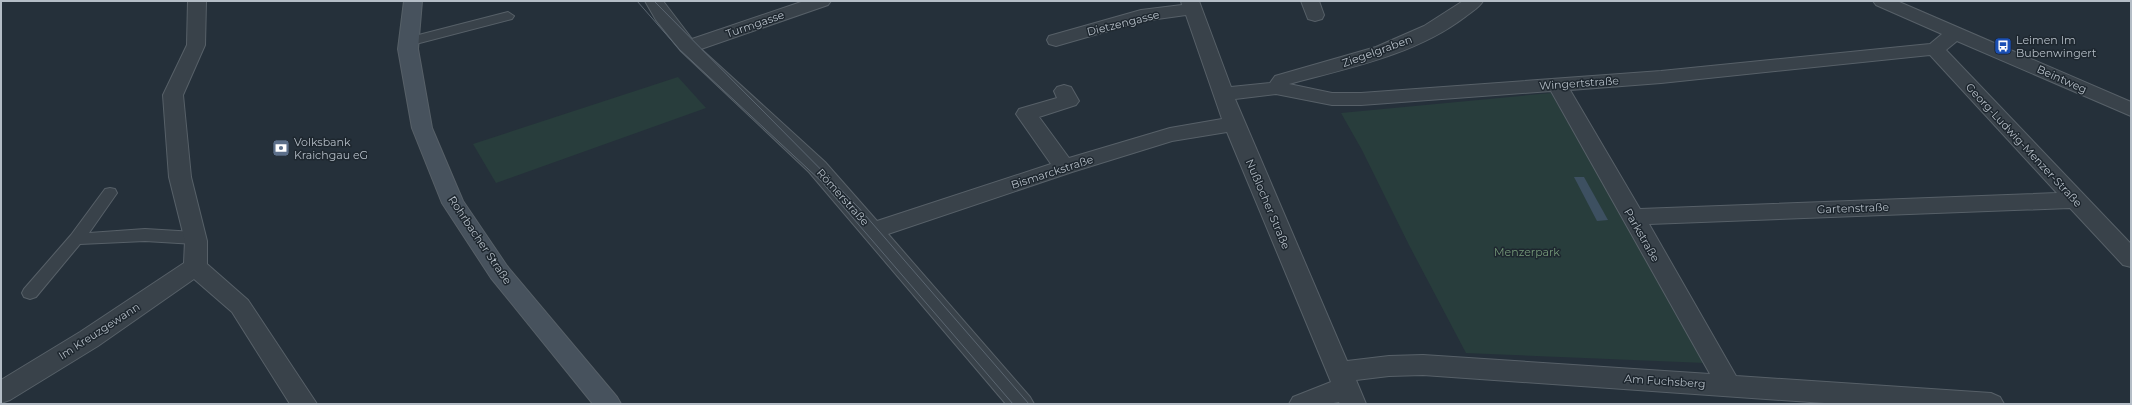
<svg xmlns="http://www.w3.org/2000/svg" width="2132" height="405" viewBox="0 0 2132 405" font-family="Montserrat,sans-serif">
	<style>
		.green { fill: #283d3c }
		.water { fill: #3d5061 }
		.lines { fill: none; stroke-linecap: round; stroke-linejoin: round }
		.lane-casing { stroke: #576068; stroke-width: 2 }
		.street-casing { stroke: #576068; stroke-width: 2 }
		.secondary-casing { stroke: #576068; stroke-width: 2 }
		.lane { fill: #39424a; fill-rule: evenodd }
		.street { fill: #39424a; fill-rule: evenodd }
		.secondary { fill: #47525d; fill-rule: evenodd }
		.tram { stroke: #5b6671; stroke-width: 1 }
		.labels { text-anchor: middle; stroke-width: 3; stroke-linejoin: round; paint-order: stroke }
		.street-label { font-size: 11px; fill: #b4bdc6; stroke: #1e272f }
		.poi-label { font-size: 11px; fill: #b4bdc6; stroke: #1e272f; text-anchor: start }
		.park-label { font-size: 11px; fill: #759979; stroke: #1e272f }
	</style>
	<rect width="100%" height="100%" fill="#25303a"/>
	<g class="green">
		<polygon points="678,77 706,108 496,183 473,144"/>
		<polygon points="1551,93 1705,363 1466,353 1409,245 1362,150 1341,113"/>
	</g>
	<polygon class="water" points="1574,177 1584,177 1608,220 1597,221"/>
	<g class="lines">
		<defs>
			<g id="lane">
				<polygon points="508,12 514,16 512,19 408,46 402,42 403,39"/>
				<polygon points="110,188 115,189 117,193 89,233 145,229 195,232 200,234 203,238 200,242 195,244 145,241 80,244 36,297 30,299 24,297 22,293 24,289 71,235 105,189"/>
			</g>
			<g id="street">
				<polygon points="188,1 206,1 205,45 183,95 191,177 207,241 207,264 248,300 317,404 290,404 232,312 194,279 98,346 10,400 1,403 1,380 80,332 184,263 185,241 169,177 163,95 187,45"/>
				<path d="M645 1H663L692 39 804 1H831L828 5 701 49 825 162 877 221 1051 164 1016 114 1019 109 1057 98 1054 91 1057 87 1064 85 1071 87 1079 101 1076 105 1039 117 1069 158 1170 128 1222 119 1186 15 1143 21 1056 46 1049 44 1047 40 1049 36 1141 10 1182 5 1181 1H1199L1231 87 1270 83 1275 76 1376 47 1424 26 1463 1H1483C1479 8 1471 12 1465 17 1415 55 1348 68 1289 84L1332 93H1361L1661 71 1930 44 1942 34 1876 5 1873 1H1897L2131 102V116L1957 41 1946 50 2131 244V267L2123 265 2070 208 1649 224 1736 376 1991 393 2000 397 2004 404H1839L1423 375 1389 376 1356 380 1366 404H1340L1339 402 1328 404H1289L1293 397 1331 382 1227 132 1172 141 1072 172 888 234 1030 397 1034 404H1006L809 172 681 51 656 20ZM1930 55 2057 193 1640 209 1570 90 1661 83ZM1551 91 1710 374 1423 355 1389 356 1347 361 1235 99 1276 94 1332 105H1361Z"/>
				<polygon points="1301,1 1319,1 1324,15 1322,19 1315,21 1308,19"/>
			</g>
			<polygon id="secondary" points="404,1 422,1 418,49 432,128 463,201 507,266 617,397 621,404 593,404 491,278 442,203 412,128 398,49"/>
		</defs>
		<use href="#lane" class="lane-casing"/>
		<use href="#street" class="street-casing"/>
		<use href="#secondary" class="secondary-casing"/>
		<use href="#lane" class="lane"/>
		<use href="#street" class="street"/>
		<use href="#secondary" class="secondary"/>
		<g class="tram">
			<polyline points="637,1 679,49 822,182 1013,404"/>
			<polyline points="654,1 859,208 1029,404"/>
		</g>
	</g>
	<defs>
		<symbol id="bus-square" viewBox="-11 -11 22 22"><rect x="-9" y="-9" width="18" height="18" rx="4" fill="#1a4fb4" stroke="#1e272f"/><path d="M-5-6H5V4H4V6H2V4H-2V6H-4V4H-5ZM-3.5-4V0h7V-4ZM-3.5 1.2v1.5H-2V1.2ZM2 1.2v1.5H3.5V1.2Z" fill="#fff"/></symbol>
		<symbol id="bank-square" viewBox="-11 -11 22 22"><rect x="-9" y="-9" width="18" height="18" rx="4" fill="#5c6f8a" stroke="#1e272f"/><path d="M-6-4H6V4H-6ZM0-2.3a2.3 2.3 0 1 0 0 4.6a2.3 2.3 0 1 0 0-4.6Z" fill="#fff"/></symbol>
	</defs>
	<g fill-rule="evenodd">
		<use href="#bus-square" x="1993" y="36" width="20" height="20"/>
		<use href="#bank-square" x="271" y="138" width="20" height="20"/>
	</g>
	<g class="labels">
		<g class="street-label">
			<text transform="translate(1123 23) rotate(-14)" y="4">Dietzengasse</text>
			<text transform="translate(755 24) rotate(-19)" y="4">Turmgasse</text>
			<text transform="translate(1377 51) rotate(-20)" y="4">Ziegelgraben</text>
			<text transform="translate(2062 79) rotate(24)" y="4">Beintweg</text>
			<text transform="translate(1579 83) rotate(-4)" y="4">Wingertstraße</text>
			<text transform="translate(2024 145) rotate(47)" y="4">Georg-Ludwig-Menzer-Straße</text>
			<text transform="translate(1052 172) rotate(-18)" y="4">Bismarckstraße</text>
			<text transform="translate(843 197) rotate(48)" y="4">Römerstraße</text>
			<text transform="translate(1268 204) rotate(67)" y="4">Nußlocher Straße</text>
			<text transform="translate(1853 208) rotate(-2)" y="4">Gartenstraße</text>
			<text transform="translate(1642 235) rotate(60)" y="4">Parkstraße</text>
			<text transform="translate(480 240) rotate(56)" y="4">Rohrbacher Straße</text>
			<text transform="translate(99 331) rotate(-33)" y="4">Im Kreuzgewann</text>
			<text transform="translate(1665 381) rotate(4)" y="4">Am Fuchsberg</text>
		</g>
		<g class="poi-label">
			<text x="2016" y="44">Leimen Im<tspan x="2016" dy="13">Bubenwingert</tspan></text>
			<text x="294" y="146">Volksbank<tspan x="294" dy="13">Kraichgau eG</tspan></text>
		</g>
		<g class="park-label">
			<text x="1527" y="256">Menzerpark</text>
		</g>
	</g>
	<rect width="2132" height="405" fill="none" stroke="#b4bdc6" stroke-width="4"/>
</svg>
